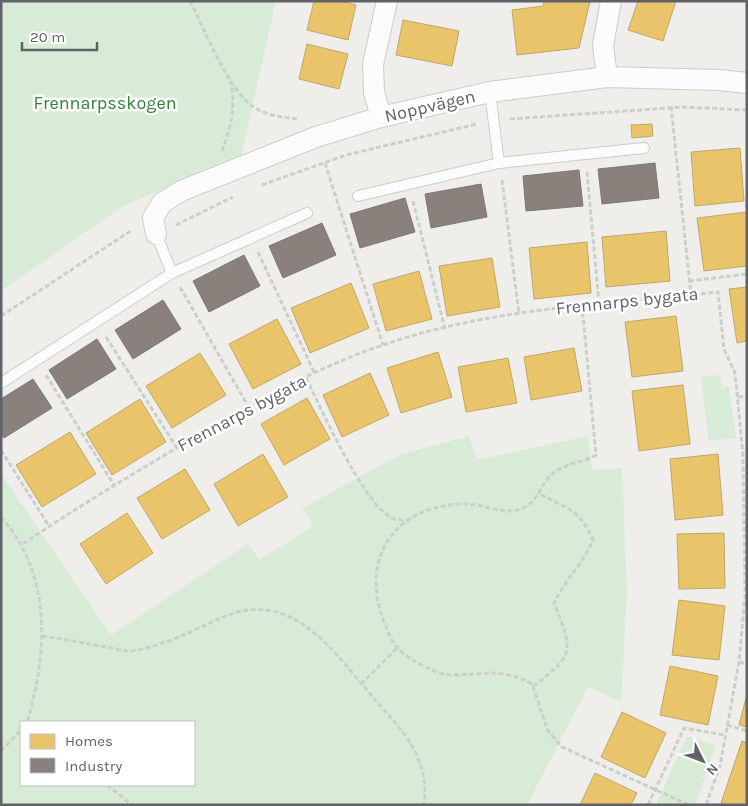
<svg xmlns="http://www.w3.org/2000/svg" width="748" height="806" viewBox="0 0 748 806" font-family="Karla,sans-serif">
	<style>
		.green { fill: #d8ebd6; fill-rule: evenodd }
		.homes { fill: #e9c46a; stroke: #c0a769 }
		.industry { fill: #8a817c; stroke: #7d7876 }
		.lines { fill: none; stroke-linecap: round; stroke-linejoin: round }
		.service-casing { stroke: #cbcccc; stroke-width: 12 }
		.minor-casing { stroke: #cbcccc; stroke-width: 22 }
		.path { stroke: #cacfcc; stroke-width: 3; stroke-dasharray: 5 2.5; stroke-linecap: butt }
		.service { stroke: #fdfcfc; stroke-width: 10 }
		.minor { stroke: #fdfcfc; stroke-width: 20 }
		.labels { text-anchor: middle; stroke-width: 5; stroke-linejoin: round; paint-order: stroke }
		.park-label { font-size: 18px; fill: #348238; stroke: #fff }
		.street-label { font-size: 18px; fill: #5f6368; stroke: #fff }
	</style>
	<rect width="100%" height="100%" fill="#efeeea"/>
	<g class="green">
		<polygon points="1,1 276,1 241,157 125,205 1,291"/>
		<polygon points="720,375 722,388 729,387 736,438 709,441 701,377"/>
		<path d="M469 436 477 460 588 436 592 470 622 468 627 592 621 702 588 687 527 805H1V474L111 635 248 544 260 560 313 526 303 508 399 455ZM194 722V785H21V722Z"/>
		<polygon points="687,736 716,745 697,800 695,805 656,805"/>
	</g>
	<g class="homes">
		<polygon points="314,1 340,1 356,5 348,40 307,30"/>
		<polygon points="544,1 590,1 579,48 517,55 512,10 543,6"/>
		<polygon points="638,1 676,1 663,41 628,30"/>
		<polygon points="403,20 459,31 452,66 396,55"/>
		<polygon points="307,44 348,54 339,89 299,79"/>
		<polygon points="652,124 653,136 632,138 631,125"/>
		<polygon points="740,148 744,201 695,206 691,152"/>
		<polygon points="747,212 747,266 704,271 697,218"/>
		<polygon points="666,231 670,281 606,287 602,237"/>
		<polygon points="587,242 591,293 534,299 529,248"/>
		<polygon points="492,258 500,307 447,316 439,266"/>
		<polygon points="419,271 432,319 386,331 373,284"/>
		<polygon points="351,283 369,328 310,353 291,308"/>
		<polygon points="747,287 747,341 737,343 729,289"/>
		<polygon points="676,316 683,371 632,377 625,322"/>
		<polygon points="277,319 301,364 253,389 229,344"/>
		<polygon points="574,348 582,391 531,400 524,357"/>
		<polygon points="438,352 452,397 401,413 387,368"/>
		<polygon points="200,353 226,395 172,428 146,386"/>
		<polygon points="508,358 517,403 466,412 458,367"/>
		<polygon points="370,373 389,415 342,437 323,395"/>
		<polygon points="683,385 690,444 639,451 632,391"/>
		<polygon points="307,398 330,439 284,465 261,424"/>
		<polygon points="140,399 166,442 112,475 86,433"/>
		<polygon points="70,432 96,474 42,507 16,465"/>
		<polygon points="263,454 288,497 238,526 214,484"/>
		<polygon points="718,454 723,515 675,520 670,459"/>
		<polygon points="185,469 210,510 162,539 137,498"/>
		<polygon points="127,513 153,553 106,584 80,544"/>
		<polygon points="724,533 725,588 679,589 677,534"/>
		<polygon points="679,600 725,606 719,660 672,655"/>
		<polygon points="670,666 718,676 708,725 660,715"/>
		<polygon points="747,694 747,727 739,725"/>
		<polygon points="622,712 666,733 645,778 601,757"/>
		<polygon points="742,741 747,743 747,805 726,805 721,803"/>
		<polygon points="595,773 637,793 631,805 580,805"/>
	</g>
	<g class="industry">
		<polygon points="655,163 659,198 602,204 598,169"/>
		<polygon points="579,170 583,206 526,211 523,176"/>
		<polygon points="481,184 487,217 431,228 425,194"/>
		<polygon points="405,198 415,232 360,248 350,214"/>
		<polygon points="322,223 336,255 283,278 269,246"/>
		<polygon points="244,255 260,286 209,312 193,281"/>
		<polygon points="163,300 181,329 133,359 115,330"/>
		<polygon points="97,339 116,369 67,399 49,370"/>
		<polygon points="33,379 52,408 4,438 1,434 1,399"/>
	</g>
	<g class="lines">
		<defs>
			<g id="service">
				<polyline points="490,92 499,163"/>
				<polyline points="358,196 499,163 644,148"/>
				<polyline points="156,234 172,273"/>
				<polyline points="1,383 172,273 307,213"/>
			</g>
			<g id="minor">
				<polyline points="607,77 603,45 611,1"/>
				<polyline points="381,117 374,92 373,64 387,1"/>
				<polyline points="156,234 153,218 162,203 181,191 316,137 381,117 490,92 607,77 719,80 747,83"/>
			</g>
		</defs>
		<use href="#service" class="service-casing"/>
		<use href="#minor" class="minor-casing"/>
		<g class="path">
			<path d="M190 1C205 30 227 89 254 107 266 116 283 117 298 119"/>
			<polyline points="671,106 691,295"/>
			<polyline points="510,119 683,107 747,110"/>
			<path d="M222 151C232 124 235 110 231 81"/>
			<polyline points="325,163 383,345"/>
			<polyline points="587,172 599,303"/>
			<polyline points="502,180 519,314"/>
			<polyline points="262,185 346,155 477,124"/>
			<polyline points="413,201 445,329"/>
			<polyline points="176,225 233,197"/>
			<polyline points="258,252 315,374"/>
			<polyline points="689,281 747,274"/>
			<polyline points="180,287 248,406"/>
			<path d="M582 305 596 455C582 463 565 463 552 474 541 484 538 501 523 508 507 516 486 505 468 504 458 503 444 506 434 508 382 523 365 571 383 619 391 639 393 648 413 660 424 666 438 675 451 675 482 675 502 667 532 684L548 731 562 747 689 805"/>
			<polyline points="1,316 132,230"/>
			<polyline points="106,337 177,448"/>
			<polyline points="46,375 114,485"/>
			<path d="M306 378C321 408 365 508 394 519 399 520 405 520 410 520"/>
			<polyline points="738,397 747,396"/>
			<polyline points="1,450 49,526"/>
			<path d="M1 517C52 574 48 653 27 722"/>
			<path d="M23 544C77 507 133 474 190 440 250 405 317 367 383 345 490 308 607 304 718 292L724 349 735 373 743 455 745 595 739 662 720 766 706 805"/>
			<path d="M42 636C63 639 84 643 106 647 114 648 124 652 132 651 164 646 194 630 223 617 295 586 337 657 378 703 406 735 429 758 424 805"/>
			<polyline points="739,662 747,664"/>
			<polyline points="361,684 397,648"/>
			<path d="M533 686C575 656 573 650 554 603 566 578 583 564 593 540 579 508 567 509 538 493"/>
			<polyline points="727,725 747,731"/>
			<polyline points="1,751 21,730"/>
			<polyline points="107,785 132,805"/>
			<polyline points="648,805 684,728 725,735"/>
		</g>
		<use href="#service" class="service"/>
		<use href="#minor" class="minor"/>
	</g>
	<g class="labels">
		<g class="park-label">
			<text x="105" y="109">Frennarpsskogen</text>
		</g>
		<g class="street-label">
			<text transform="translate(430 106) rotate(-13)" y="6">Noppvägen</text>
			<text transform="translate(627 301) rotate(-6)" y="6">Frennarps bygata</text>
			<text transform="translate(242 413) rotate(-28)" y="6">Frennarps bygata</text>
		</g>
	</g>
	<rect width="748" height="806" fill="none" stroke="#5f6368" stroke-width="5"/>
	<rect x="20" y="721" width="175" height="65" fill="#ffffff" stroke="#bfc1c3"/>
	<rect x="30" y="734" width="25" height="15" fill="#e9c46a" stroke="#bfc1c3"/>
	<text x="65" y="746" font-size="15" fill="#5f6368">Homes</text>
	<rect x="30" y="758" width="25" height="15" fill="#8a817c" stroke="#bfc1c3"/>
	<text x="65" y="771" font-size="15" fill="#5f6368">Industry</text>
	<g transform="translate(703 761) rotate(132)" stroke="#ffffff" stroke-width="4" paint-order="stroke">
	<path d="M0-4L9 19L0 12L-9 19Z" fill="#5f6368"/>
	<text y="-8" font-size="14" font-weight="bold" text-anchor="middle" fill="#5f6368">N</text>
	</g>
	<path d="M22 42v8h75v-8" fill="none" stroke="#5f6368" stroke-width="2.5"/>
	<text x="30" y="42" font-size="15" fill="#5f6368" stroke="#ffffff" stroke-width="4" paint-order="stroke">20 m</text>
</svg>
